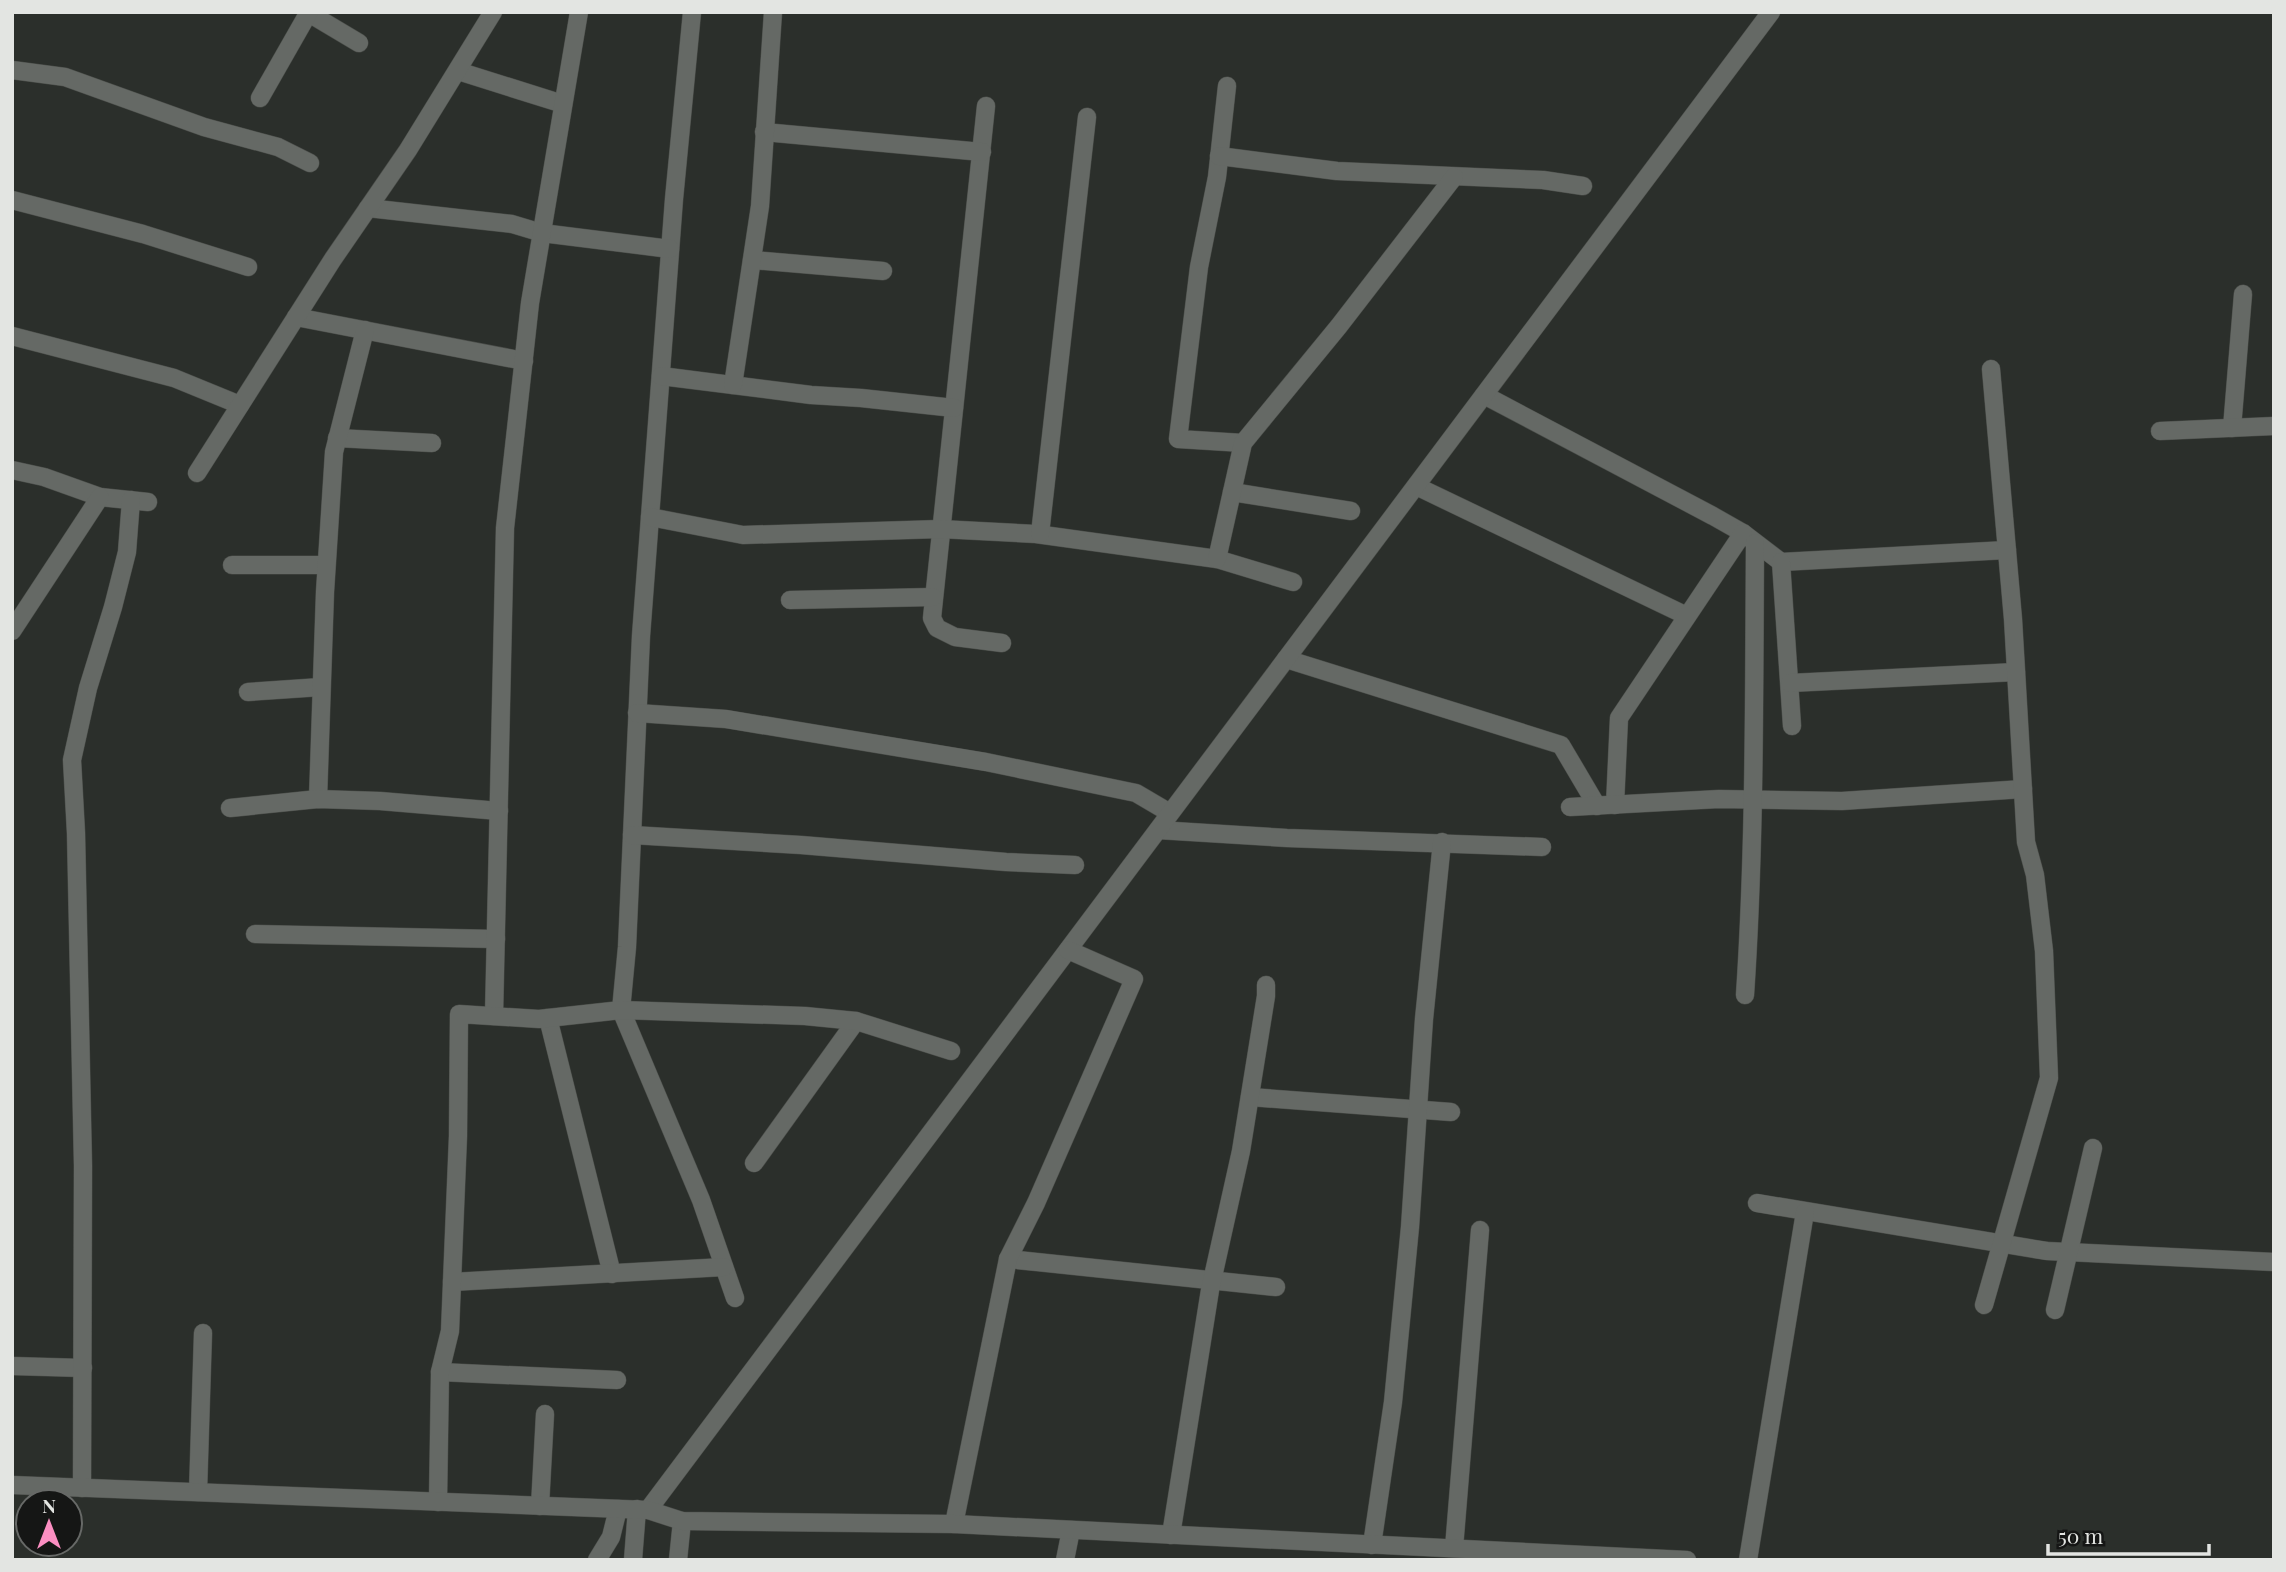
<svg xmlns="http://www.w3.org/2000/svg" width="2286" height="1572" viewBox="0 0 2286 1572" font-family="'Playfair Display',serif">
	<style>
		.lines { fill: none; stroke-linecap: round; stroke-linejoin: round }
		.minor-casing { stroke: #4a4d49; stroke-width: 19 }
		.tertiary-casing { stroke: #4a4d49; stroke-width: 19 }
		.secondary-casing { stroke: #4a4d49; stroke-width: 19 }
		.minor { stroke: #656965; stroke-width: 18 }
		.tertiary { stroke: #656965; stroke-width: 18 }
		.secondary { stroke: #656965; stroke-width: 18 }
	</style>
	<rect width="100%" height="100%" fill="#2b2f2b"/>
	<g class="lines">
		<defs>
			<g id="minor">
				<polyline points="307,12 359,43"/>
				<polyline points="692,12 674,199 641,636 627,947 621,1010 701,1200 735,1298"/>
				<polyline points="12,70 65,77 204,127 278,147 310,163"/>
				<polyline points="458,71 563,104"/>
				<polyline points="1227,86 1217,177 1199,267 1178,439 1243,443"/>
				<polyline points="260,98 309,12"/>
				<polyline points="986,106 932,618 937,628 955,637 1002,643"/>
				<polyline points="764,132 982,152"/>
				<polyline points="1219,156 1337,171 1543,180 1583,186"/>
				<polyline points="12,200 143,234 248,267"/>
				<polyline points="368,208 512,224 542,233 670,249"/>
				<polyline points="752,260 883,271"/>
				<polyline points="296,317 524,361"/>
				<polyline points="12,336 174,378 240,405"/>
				<polyline points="661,376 811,395 861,398 954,408"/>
				<polyline points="733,385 760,206 773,12"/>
				<polyline points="1484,395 1713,516 1743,533 1781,562 2007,550"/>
				<polyline points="2232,428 2243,294"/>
				<polyline points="2160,431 2274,426"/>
				<polyline points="337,438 432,443"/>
				<polyline points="12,470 44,477 100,497 148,502"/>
				<polyline points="197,473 333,259 408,150 493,12"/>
				<polyline points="1416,486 1687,616"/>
				<polyline points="1232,492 1351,511"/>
				<polyline points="650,517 743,535 940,529 1036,534 1217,559 1293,582"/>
				<polyline points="1040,534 1087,117"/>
				<polyline points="1217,559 1243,443 1339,326 1454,177"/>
				<polyline points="1781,562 1792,726"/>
				<polyline points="232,565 326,565"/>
				<polyline points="790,600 933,597"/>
				<polyline points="12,631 100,497"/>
				<polyline points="1286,659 1561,745 1597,806"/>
				<polyline points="1790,683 2016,672"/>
				<polyline points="248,692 321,687"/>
				<polyline points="637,713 726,719 986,762 1136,793 1170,813"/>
				<polyline points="318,799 325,592 334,452 365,330"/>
				<polyline points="1615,805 1619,718 1743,533"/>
				<polyline points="1570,807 1719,799 1842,801 2023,789"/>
				<polyline points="230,808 318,799 380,801 499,811"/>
				<polyline points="1158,830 1287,838 1542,847"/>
				<polyline points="632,835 801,845 1006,862 1075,865"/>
				<polyline points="255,934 496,939"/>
				<path d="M1745 995C1755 844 1754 693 1755 543"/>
				<polyline points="494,1016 505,528 530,303 579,12"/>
				<polyline points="548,1018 612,1274"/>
				<polyline points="1250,1097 1451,1112"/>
				<polyline points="754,1163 856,1021"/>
				<polyline points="1757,1203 2047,1251 2274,1262"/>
				<polyline points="1008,1259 1276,1287"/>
				<polyline points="452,1282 724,1267"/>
				<polyline points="1984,1305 2049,1078 2044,951 2035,875 2026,842 2013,619 1991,369"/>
				<polyline points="2055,1310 2093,1148"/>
				<polyline points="12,1366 83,1368"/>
				<polyline points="440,1372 617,1380"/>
				<polyline points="82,1488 83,1166 76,833 72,760 88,688 113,607 127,552 131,500"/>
				<polyline points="198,1492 203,1333"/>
				<polyline points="438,1502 440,1372 450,1331 458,1136 459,1014 539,1019 621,1010 805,1016 856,1021 951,1051"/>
				<polyline points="540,1506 545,1414"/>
				<polyline points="648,1510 1771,12"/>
				<polyline points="954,1524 1008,1259 1036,1203 1134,979 1068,950"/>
				<polyline points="1171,1535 1210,1290 1241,1151 1266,996 1266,985"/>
				<polyline points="1372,1545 1393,1402 1410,1227 1424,1019 1442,842"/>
				<polyline points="1454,1548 1480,1230"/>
				<polyline points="597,1560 611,1537 618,1509"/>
				<polyline points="633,1560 637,1509"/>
				<polyline points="1065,1560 1071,1530"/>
				<polyline points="1748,1560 1805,1212"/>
			</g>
			<polyline id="tertiary" points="678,1560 682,1521"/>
			<polyline id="secondary" points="12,1485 648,1510 682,1521 954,1524 1687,1560"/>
		</defs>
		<use href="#minor" class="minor-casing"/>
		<use href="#tertiary" class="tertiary-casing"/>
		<use href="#secondary" class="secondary-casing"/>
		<use href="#minor" class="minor"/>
		<use href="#tertiary" class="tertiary"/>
		<use href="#secondary" class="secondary"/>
	</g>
	<rect width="2286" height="1572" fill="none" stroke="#e3e5e2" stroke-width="28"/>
	<g transform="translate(49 1523)"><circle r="33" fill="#151615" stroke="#676967" stroke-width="2"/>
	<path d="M0-5L12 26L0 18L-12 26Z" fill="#fc8fc2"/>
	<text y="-10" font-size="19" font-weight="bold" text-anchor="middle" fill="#e3e5e2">N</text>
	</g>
	<path d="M2048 1544v10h161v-10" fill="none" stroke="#e3e5e2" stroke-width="3.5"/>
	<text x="2058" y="1544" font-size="21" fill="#e3e5e2" stroke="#151615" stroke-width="5" paint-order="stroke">50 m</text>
</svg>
